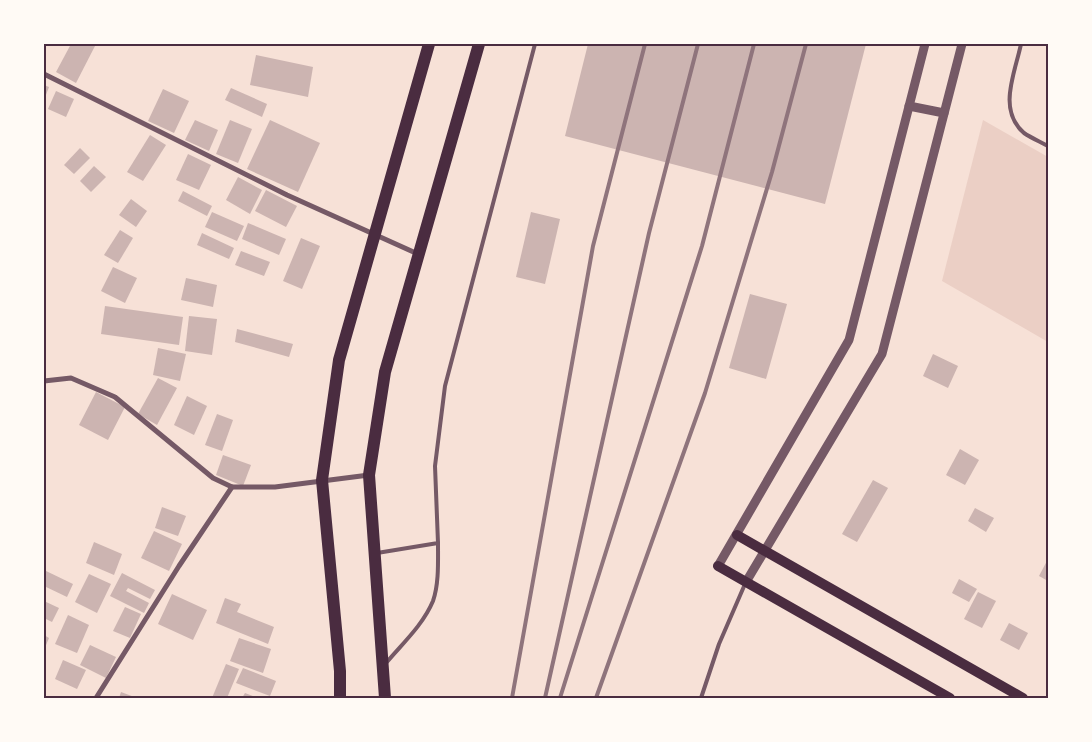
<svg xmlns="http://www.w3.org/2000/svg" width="1092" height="742" viewBox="0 0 1092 742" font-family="Manrope,sans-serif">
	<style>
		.green { fill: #ebcfc5 }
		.building { fill: #ccb4b1 }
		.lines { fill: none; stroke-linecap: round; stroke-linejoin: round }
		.service { stroke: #755966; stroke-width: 4 }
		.minor { stroke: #755966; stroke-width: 5 }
		.tertiary { stroke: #755966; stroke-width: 9 }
		.secondary { stroke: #4a2c40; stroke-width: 10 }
		.primary { stroke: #4a2c40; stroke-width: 12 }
		.rail { stroke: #8f747c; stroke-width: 4 }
		.neatline { fill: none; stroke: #4a2c40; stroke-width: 2 }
	</style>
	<rect width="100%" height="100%" fill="#f7e1d7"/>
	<polygon class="green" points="983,120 1048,157 1048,342 942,281"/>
	<g class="building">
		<polygon points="71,44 90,44 95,46 76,83 56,72"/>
		<polygon points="588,44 866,44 825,204 565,136"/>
		<polygon points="256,55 313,67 308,97 250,85"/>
		<polygon points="44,85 49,87 44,100"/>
		<polygon points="231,88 267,104 262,117 225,100"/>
		<polygon points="163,89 189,101 174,133 148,121"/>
		<polygon points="56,91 74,99 66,117 48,109"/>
		<polygon points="195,120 218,130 209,151 185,140"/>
		<polygon points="230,120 252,129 238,163 216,154"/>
		<polygon points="270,120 320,143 298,192 247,169"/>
		<polygon points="150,135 166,145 143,181 127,172"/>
		<polygon points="80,148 90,158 74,174 64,165"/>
		<polygon points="188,154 211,165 199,190 176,180"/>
		<polygon points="94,166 106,177 91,192 80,181"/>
		<polygon points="238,177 262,190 250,214 226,200"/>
		<polygon points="266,190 297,206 286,227 255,211"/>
		<polygon points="183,191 212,206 207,216 178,201"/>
		<polygon points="131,199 147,211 136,227 119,215"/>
		<polygon points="212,212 244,226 237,241 205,227"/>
		<polygon points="531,212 560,219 545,284 516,277"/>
		<polygon points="248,223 286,239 279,255 242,239"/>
		<polygon points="120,230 133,238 118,263 104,255"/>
		<polygon points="202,233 234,248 229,259 197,245"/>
		<polygon points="301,238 320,246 302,289 283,281"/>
		<polygon points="241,251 270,262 264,276 235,265"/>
		<polygon points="113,267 137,278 125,303 101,291"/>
		<polygon points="186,278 217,285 213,307 181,300"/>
		<polygon points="750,294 787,304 766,379 729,368"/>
		<polygon points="105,306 183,317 179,345 101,334"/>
		<polygon points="189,316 217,319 212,355 185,351"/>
		<polygon points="237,329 293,344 289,357 235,342"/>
		<polygon points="158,348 186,354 180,381 153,375"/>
		<polygon points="933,354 958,366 948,388 923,376"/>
		<polygon points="158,378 177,388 157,425 138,414"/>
		<polygon points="96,392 125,407 108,440 79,425"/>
		<polygon points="187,396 207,406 194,435 174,425"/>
		<polygon points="217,414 233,420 222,451 205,445"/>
		<polygon points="960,449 979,460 965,485 946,475"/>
		<polygon points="223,455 251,465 243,486 216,475"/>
		<polygon points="873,480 888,488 857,542 842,534"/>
		<polygon points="162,507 186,516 178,536 155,528"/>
		<polygon points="975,508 994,518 986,532 968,521"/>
		<polygon points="154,531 182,544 169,571 141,558"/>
		<polygon points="94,542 122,554 114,575 86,563"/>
		<polygon points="1048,559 1048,581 1039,576"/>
		<polygon points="44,570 73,584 67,597 44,586"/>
		<polygon points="122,573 155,590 150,599 128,588 126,591 149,603 144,613 110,596"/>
		<polygon points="89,574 111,584 97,613 75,602"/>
		<polygon points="959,579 977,589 969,602 952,593"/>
		<polygon points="978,592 996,601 982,628 964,619"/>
		<polygon points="172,594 207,610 193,640 158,624"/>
		<polygon points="225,598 241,604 237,612 274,627 268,644 216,623"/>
		<polygon points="44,601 59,608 52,622 44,618"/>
		<polygon points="125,607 141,614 130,638 113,631"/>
		<polygon points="68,615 89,625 77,653 55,644"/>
		<polygon points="1009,623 1028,633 1019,650 1000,640"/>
		<polygon points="44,635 49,638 44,650"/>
		<polygon points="239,638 271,649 263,673 230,661"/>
		<polygon points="90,645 116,657 106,678 80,665"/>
		<polygon points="63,660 86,670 77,689 55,679"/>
		<polygon points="226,664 239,669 227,698 212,698"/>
		<polygon points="243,668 276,681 270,696 236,683"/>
		<polygon points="121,692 137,698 119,698"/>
		<polygon points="245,693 258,698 242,698"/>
	</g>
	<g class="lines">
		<g class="service">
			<path d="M1021 44C1015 73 997 110 1024 133 1031 138 1041 142 1048 146"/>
			<polyline points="377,553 438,543 435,466 445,386 535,44"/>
			<path d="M386 663C402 644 423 625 433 601 439 584 438 562 438 543"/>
			<polyline points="701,698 719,644 745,584"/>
		</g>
		<g class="minor">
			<polyline points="44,74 287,195 418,254"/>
			<polyline points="44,381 71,378 115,397 213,478 232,487"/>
			<polyline points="96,698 179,566 232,487 275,487 369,475"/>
		</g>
		<g class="tertiary">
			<polyline points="909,106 944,113"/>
			<polyline points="718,566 849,340 925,44"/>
			<polyline points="746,582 882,354 962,44"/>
		</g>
		<g class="secondary">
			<polyline points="737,535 1023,698"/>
			<polyline points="718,566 950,698"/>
		</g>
		<g class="primary">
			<polyline points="340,698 340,671 322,480 339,360 429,44"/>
			<polyline points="385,698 369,475 385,372 479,44"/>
		</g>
		<g class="rail">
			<polyline points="512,698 593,246 645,44"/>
			<polyline points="545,698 649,233 698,44"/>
			<polyline points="560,698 702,246 754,44"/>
			<polyline points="596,698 705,393 772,172 806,44"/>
		</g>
	</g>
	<rect width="1092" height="742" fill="none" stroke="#fffaf5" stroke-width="90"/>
	<rect x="45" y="45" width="1002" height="652" class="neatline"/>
</svg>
